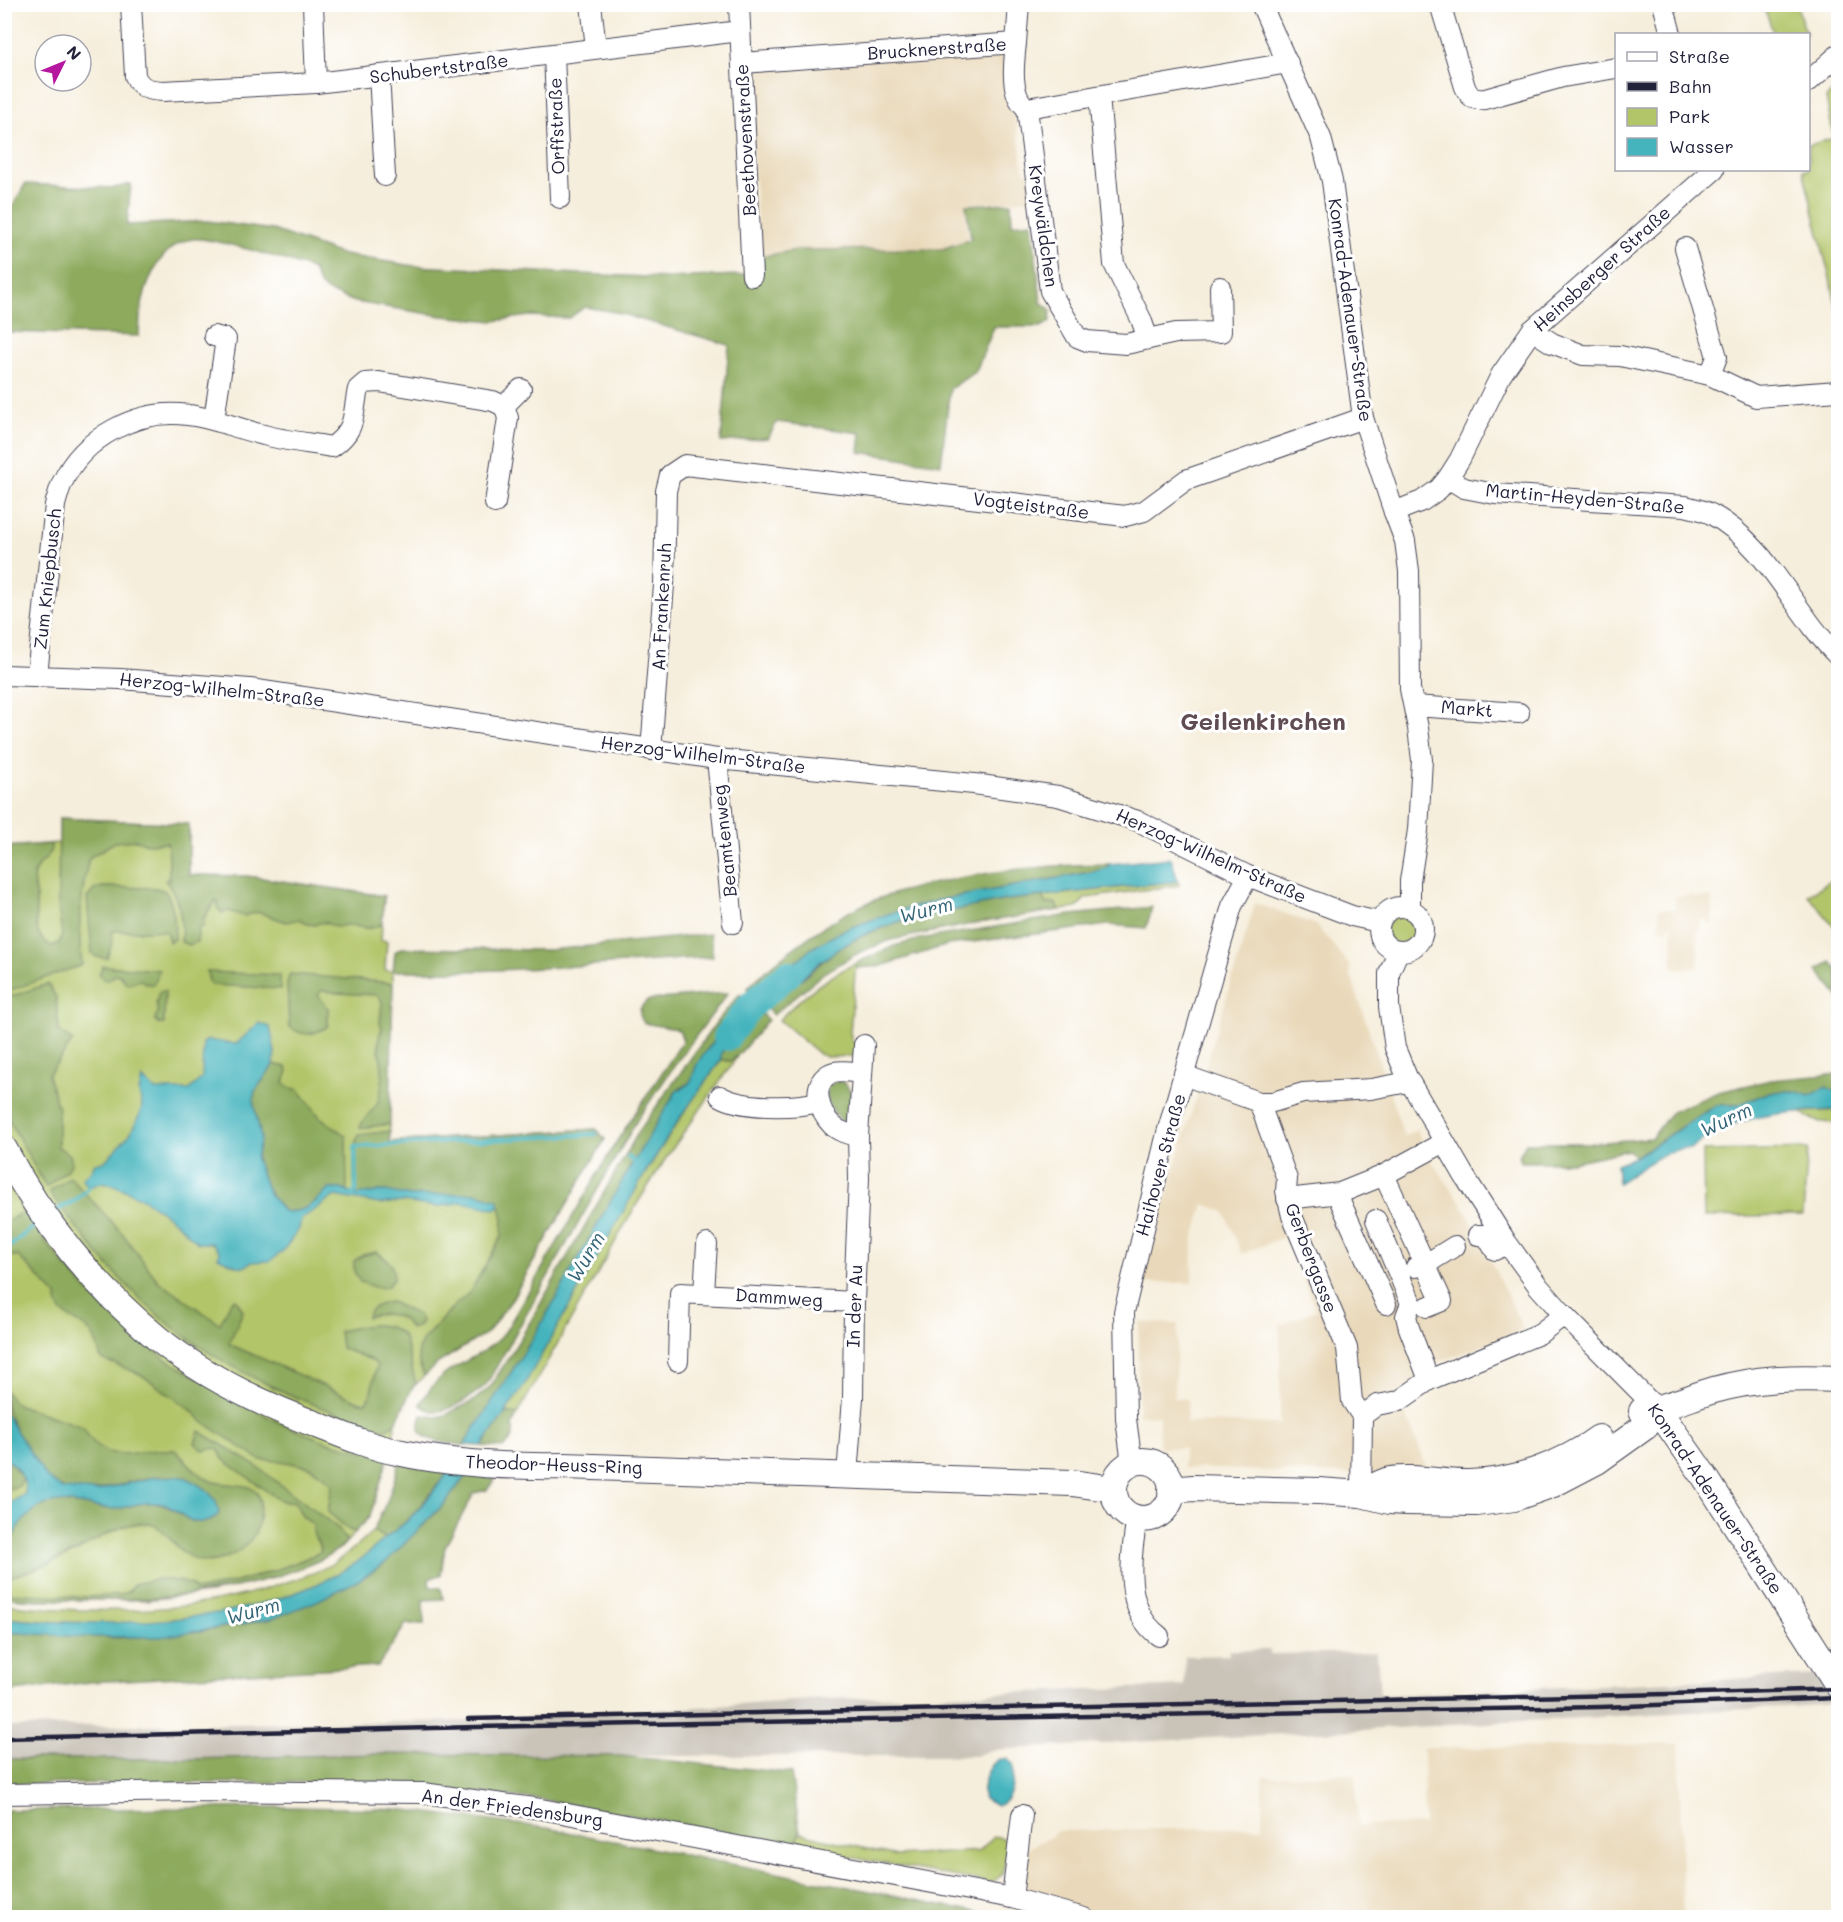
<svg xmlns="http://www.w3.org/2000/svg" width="1843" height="1922" viewBox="0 0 1843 1922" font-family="Mali,sans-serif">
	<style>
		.built { fill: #e9d9ba }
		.industrial { fill: #c9c3b8 }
		.green { fill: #b2c569; stroke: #6a7452; stroke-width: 1.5 }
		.forest { fill: #8daa5d; stroke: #58664c; stroke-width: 1.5 }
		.water { fill: #45b4bd; stroke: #346b7c; stroke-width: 1.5 }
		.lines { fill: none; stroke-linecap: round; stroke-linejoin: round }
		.stream { stroke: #45b4bd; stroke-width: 4.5 }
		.river { stroke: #45b4bd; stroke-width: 28 }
		.minor-casing { stroke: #424153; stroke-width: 22 }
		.major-casing { stroke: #424153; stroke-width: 28 }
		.minor { stroke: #fff; stroke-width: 20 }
		.major { stroke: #fff; stroke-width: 26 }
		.rail { stroke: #22223b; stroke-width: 4.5 }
		.labels { text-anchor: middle; stroke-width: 6; stroke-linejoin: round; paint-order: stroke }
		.street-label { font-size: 18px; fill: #22223b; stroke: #fff }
		.water-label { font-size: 20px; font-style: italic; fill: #326476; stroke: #fff }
		.district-label { font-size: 24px; font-weight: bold; fill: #604c53; stroke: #fff }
	</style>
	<rect width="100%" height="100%" fill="#fff"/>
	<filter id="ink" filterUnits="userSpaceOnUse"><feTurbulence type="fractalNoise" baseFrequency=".0167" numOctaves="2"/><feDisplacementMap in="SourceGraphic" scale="12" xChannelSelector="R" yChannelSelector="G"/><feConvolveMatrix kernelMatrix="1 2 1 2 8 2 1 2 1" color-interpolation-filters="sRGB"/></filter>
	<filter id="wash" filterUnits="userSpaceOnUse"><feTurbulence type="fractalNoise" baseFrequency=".008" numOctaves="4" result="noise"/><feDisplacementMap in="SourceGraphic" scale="24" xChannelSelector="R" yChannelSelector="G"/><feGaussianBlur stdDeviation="1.35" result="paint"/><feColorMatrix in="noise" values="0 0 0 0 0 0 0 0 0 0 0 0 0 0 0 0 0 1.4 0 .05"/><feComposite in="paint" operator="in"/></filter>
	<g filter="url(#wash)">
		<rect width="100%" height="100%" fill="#f6eedc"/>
		<g class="built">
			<polygon points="1005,51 1024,173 1032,173 1033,199 965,204 968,239 942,249 897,252 794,250 759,256 748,67"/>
			<polygon points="1693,895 1694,897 1712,897 1712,924 1707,924 1707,920 1700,920 1700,930 1697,931 1699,968 1673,969 1672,925 1668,925 1669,929 1659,929 1659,909 1675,909 1675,896"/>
			<polygon points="1255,903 1315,924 1350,966 1350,973 1404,1136 1417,1130 1429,1157 1461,1203 1481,1240 1524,1331 1416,1370 1425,1395 1402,1406 1431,1477 1183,1468 1184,1448 1159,1448 1159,1416 1138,1415 1139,1322 1178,1324 1174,1398 1188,1399 1186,1422 1280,1424 1280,1325 1316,1310 1284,1237 1242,1254 1224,1211 1204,1204 1193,1241 1192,1283 1144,1283 1148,1257"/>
			<polygon points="1679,1743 1683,1917 1108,1918 1029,1893 1023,1882 1028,1848 1050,1837 1057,1831 1262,1827 1262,1776 1355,1774 1359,1826 1424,1824 1423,1748 1579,1747"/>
		</g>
		<polygon class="industrial" points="1229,1650 1270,1650 1270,1654 1377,1652 1380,1694 1388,1695 1838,1674 1838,1704 991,1750 975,1756 619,1756 382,1754 192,1759 5,1759 4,1727 476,1721 826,1699 1184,1686 1185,1656 1229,1655"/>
		<g class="green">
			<polygon points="1763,5 1797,5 1806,34 1774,34"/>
			<polygon points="1838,86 1838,311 1803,170 1808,170 1809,145 1834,138 1826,98"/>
			<polygon points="59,818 189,824 189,875 247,876 384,896 381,940 387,941 385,970 393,971 389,1142 596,1129 605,1139 510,1302 488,1332 438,1363 412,1388 396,1422 391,1447 370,1516 341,1548 320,1560 272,1578 211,1593 145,1600 56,1600 5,1597 5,847 59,843"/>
			<polygon points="1838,876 1838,931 1808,895"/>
			<polygon points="1178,881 1179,885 1086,898 1076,908 1060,910 1055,903 1046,904 1042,896"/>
			<circle cx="1400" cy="930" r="14"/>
			<path d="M856 963 850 1032 852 1041 855 1043 854 1056 827 1057 819 1054 779 1020C801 996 826 978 856 963Z"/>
			<path d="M737 1057 668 1155 635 1207 517 1415 508 1413 503 1415C534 1372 558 1324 584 1277 627 1203 670 1129 721 1060L731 1061Z"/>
			<path d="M1838 1110V1123C1824 1122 1812 1123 1801 1112Z"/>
			<polygon points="1808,1149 1803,1215 1704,1217 1703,1151"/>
			<path d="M373 1531 386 1538C375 1548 363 1559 351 1567 255 1625 113 1629 5 1618L4 1604C97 1615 195 1614 284 1583 302 1577 322 1571 338 1560 351 1552 362 1541 373 1531Z"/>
			<polygon points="800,1833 897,1856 979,1851 994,1836 1010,1840 1002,1875 991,1883 794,1847"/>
		</g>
		<g class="forest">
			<path d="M25 184 114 188 131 184 127 225 208 221 273 230 344 255 414 266 667 278 741 275 760 272 759 257 796 250 942 249 971 239 966 205 1011 203 1012 224 1032 222 1041 302 1051 310 1050 322 1041 327H994L976 371 950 389 941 464 859 452 861 433 777 422 768 438 721 442 729 345 615 312 585 307 569 318 529 316 494 321 442 316 355 302 327 291 319 284 313 270C293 262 210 236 192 239 152 247 139 301 139 336L5 332V220Z"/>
			<path d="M59 818 189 824V875L247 876 384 896 382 924C369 931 364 928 351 925 346 924 341 927 336 927 327 923 323 920 315 925L307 924 300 919 286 922 258 912 244 916 228 911 222 913 217 907 218 902 216 900 204 918 203 927H199L197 942 189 945 181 942C183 920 180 898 165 880H169V855L167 843 147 844 137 840 115 842 89 858C81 894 77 927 82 965L5 992V847L51 844C51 863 38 859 34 874 32 881 35 891 36 897 37 916 31 937 52 946L59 943 62 935 58 905Z"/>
			<path d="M1110 864 1106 868 1096 871 939 900 844 930 812 948 755 996 747 989C778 956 840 911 883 897 956 874 1034 865 1110 864Z"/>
			<path d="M103 887 156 888 165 891C175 905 175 923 175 939L169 942 167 933 164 931H113L111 946 107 958 96 957 92 953 87 898 95 889Z"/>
			<path d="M1042 896 1046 904 1055 903 1060 910 972 924 891 940 860 952 825 972 773 1015 762 1003C768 998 775 989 783 985 788 982 795 983 800 980 815 970 827 955 843 946 903 912 975 904 1042 896Z"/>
			<polygon points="1152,907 1146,928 1108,925 948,945 881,966 856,968 856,963 894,946 920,939 1070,915"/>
			<path d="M710 934 713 957C606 964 500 973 393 971L395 952 401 948 549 950Z"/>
			<polygon points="1831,962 1838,971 1838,996 1817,970"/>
			<polygon points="103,966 159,970 156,980 153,984 147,984 141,980 127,984 120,975 115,975 110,979 105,980 99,974"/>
			<polygon points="207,972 280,975 280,989 212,985 209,982"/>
			<path d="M290 974 393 983 390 1124 360 1128C363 1117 372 1113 377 1104 380 1098 381 1088 382 1081 385 1064 373 1044 382 1029L380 1023 382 1001 377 995 336 993 322 990 318 995 328 1008V1026C314 1035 303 1038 289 1026L287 983Z"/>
			<polygon points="48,984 56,997 59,1031 73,1041 48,1075 58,1108 58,1147 70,1155 72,1163 67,1170 46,1187 5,1113 4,999"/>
			<polygon points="165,991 164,1024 159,1024 155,1020 158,1012 156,1003 159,992"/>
			<path d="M728 993 679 1059 639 1117 486 1385C470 1397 438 1424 420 1404 426 1394 433 1383 444 1375 464 1360 489 1352 505 1332L615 1144 683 1041 680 1032 676 1029 644 1023C637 1013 639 1006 649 1000Z"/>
			<path d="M740 994 747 1002 704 1055 696 1066V1074L689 1083 677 1090 532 1340 464 1445C454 1444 421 1442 419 1429 418 1425 421 1419 422 1415L437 1417 445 1415 473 1401 491 1386 526 1329 639 1131 718 1020Z"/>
			<path d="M755 1008 768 1020C761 1027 737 1059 731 1061 728 1061 724 1060 721 1060V1053Z"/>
			<path d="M274 1064 286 1067 288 1071 284 1082 288 1087 299 1090 320 1117 346 1136 347 1191 341 1189H328C315 1204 303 1214 283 1211 270 1197 253 1170 258 1151L253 1100 255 1091Z"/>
			<path d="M1838 1074V1093C1827 1085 1820 1091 1810 1097L1794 1091 1770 1092 1738 1105H1716L1635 1157 1629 1150 1573 1162H1521L1519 1156 1526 1143H1591L1652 1138 1671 1112 1718 1092 1771 1080Z"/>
			<path d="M841 1081C857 1090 851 1109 850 1124L847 1125C836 1117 824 1103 827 1087L835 1082Z"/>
			<path d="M596 1129 605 1139 510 1302 488 1332 438 1363 424 1376 419 1363 418 1350 423 1340 453 1307 470 1292 502 1236 503 1218 498 1200 410 1196 385 1191 355 1195C355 1175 350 1153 359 1135L390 1131V1142Z"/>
			<path d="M70 1177 122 1233 158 1281 220 1324 231 1301 236 1299 243 1311 229 1344 360 1402H366L370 1396 377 1365 369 1359 341 1348 339 1331C361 1326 388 1318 404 1337L416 1384 412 1388 396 1422 386 1430C301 1403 214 1367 148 1306 110 1272 80 1232 49 1192Z"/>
			<path d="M24 1211 53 1252 99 1304 165 1359 266 1416 296 1430 328 1442 388 1458 370 1516 355 1532 349 1530 328 1512 332 1484 324 1476 310 1467 281 1461 260 1460 203 1422 190 1409 140 1374 101 1359C98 1350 97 1340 91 1333 80 1319 55 1318 57 1296L18 1256H12L5 1259V1223Z"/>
			<path d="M376 1252C387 1259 394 1264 394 1278L387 1287 377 1288 360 1282 354 1271V1261L363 1255Z"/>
			<path d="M391 1302 418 1315 421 1321 419 1326 411 1329C400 1312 385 1312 367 1317 369 1307 382 1303 391 1302Z"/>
			<path d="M4 1389 12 1400 19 1405 83 1427C107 1472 137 1446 175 1450 185 1460 196 1473 209 1480 226 1489 261 1477 260 1504 260 1513 260 1523 256 1531 244 1555 210 1571 187 1555 168 1543 164 1519 135 1524 115 1527 95 1541 77 1551 54 1562 30 1572 5 1578V1539L15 1533C17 1525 23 1521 28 1515 52 1491 83 1508 112 1509 126 1509 139 1501 153 1503 177 1505 184 1525 208 1521L187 1478C175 1476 163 1476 150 1478 117 1482 78 1505 48 1479 40 1472 34 1458 27 1449 14 1427 5 1415 4 1389Z"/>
			<path d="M508 1413 517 1415 512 1426C516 1434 510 1442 503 1448L482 1446 503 1415Z"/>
			<path d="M199 1431 252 1463 339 1529 347 1541C333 1556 314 1563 295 1570 224 1596 154 1600 78 1600 54 1600 28 1601 5 1597V1593L86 1597 120 1595 129 1591 134 1584 156 1579 180 1581 192 1585 195 1590H200C243 1582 281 1570 321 1552 321 1542 310 1537 314 1526L302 1516 296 1504 292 1501 285 1502 278 1499 228 1463 223 1459 218 1448 203 1450 195 1443Z"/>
			<polygon points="5,1459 10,1462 23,1478 19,1486 5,1490"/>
			<polygon points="400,1461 449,1471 410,1518 386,1538 373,1531 388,1499"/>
			<polygon points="467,1474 495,1479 487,1490 474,1493 445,1547 441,1575 429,1578 430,1587 441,1588 443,1599 423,1600 424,1624 406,1624 378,1666 90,1682 5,1692 4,1632 118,1638 201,1631 271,1619 422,1527 445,1503"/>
			<polygon points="382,1754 620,1756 791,1773 800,1833 794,1847 763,1839 545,1800 374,1782 5,1784 4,1759 192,1759"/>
			<polygon points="287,1807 398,1809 547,1828 1003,1917 5,1917 5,1810"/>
		</g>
		<g class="water">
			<polygon points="1171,858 1178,881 1006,900 900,921 867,933 841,947 819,963 798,981 783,984 762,1003 755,996 812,948 844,930 891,913 939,900 1096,871 1106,868 1110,864"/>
			<path d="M747 1002 755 1008 721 1053V1060L680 1118 647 1170 523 1387 482 1446 464 1445 532 1340 629 1169 677 1090C692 1086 692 1078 696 1066 701 1053 737 1016 747 1002Z"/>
			<path d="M259 1023 270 1027 275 1052 274 1064 255 1091 253 1100 261 1137 256 1159 268 1192 283 1211C303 1214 315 1204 328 1189H341L355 1195 385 1191 410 1196 476 1193 498 1200 500 1206 495 1209 462 1202 437 1207 402 1202 379 1204 335 1196 301 1219 299 1229 283 1251 270 1261 252 1262 244 1267 237 1266 218 1257 220 1252 212 1243H198C172 1217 139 1192 104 1182L89 1187 82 1179 90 1172 95 1163 104 1162 130 1134 140 1114 142 1106 139 1092 142 1078 155 1090H189L202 1078 203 1043 208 1040 236 1044Z"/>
			<path d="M1826 1087 1838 1093V1110C1797 1112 1759 1112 1720 1129 1709 1134 1700 1143 1690 1149 1671 1144 1635 1173 1618 1183L1616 1164 1635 1157 1716 1105H1738L1770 1092 1795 1091 1810 1096Z"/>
			<path d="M4 1412 47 1478 63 1489 97 1491 150 1478 175 1476 187 1478 206 1489 216 1501 219 1513C215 1519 211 1521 204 1522 188 1524 184 1514 171 1508 167 1505 159 1503 153 1503 139 1501 126 1509 112 1509 83 1508 53 1491 29 1515 23 1521 17 1525 15 1533L5 1539V1503L12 1502 25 1494C28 1481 16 1464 5 1459Z"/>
			<path d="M449 1471 467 1474 445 1503 385 1563 359 1580 317 1601 271 1619 161 1637H83L5 1632 4 1618C110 1629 259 1624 351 1566 363 1559 373 1549 383 1540 392 1532 403 1526 411 1517 425 1503 437 1487 449 1471Z"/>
			<path d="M1000 1759H1007L1013 1764C1014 1779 1013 1802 996 1806L984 1799C980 1787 988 1764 1000 1759Z"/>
		</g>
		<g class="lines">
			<g class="stream">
				<polyline points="628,1157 638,1165"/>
				<polyline points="353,1194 356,1191 355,1147 596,1134"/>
				<polyline points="52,1213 77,1199 89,1187"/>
				<polyline points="4,1248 10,1246 38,1223"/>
			</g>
			<polyline class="river" points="727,1037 750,1006 788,974"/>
		</g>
	</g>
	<g filter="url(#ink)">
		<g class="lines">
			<defs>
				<g id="minor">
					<path d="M131 4 135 76C141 89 149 90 163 91L316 83 740 31"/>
					<polyline points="313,4 316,83"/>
					<polyline points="591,4 596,48"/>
					<polyline points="739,4 752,276"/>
					<polyline points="1261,4 1321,138 1332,181 1363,418 1394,512 1405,541 1409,571 1410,689 1418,728 1422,760 1418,830 1410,881 1410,909"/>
					<path d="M1440 4 1465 87C1470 98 1474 100 1485 99L1563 77 1616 68"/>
					<polyline points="1663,4 1671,34"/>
					<polyline points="1016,43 1019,4"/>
					<polyline points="554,54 560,198"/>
					<path d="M742 63 1016 43C1014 62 1009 96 1027 108L1288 63"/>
					<polyline points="379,75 385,176"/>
					<polyline points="1808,82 1838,55"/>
					<polyline points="1099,96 1114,264 1141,319 1148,339"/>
					<polyline points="1027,108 1050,291 1077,337 1087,341 1126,344 1176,333 1221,332 1220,287"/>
					<polyline points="1532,330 1552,343 1583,355 1620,356 1710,375 1717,357 1685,248"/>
					<polyline points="1710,375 1756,397 1838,391"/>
					<polyline points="504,406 521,389"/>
					<polyline points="214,419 226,339 214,336"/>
					<path d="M1448 478 1464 488 1495 494 1685 506C1693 508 1704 510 1711 514 1769 545 1793 612 1838 656"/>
					<polyline points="1394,512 1422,501 1439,489 1448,478 1460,459 1501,375 1532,330 1714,170"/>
					<polyline points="4,675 120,679 250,689 717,759 974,784 1058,796 1138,821 1248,876 1352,916 1379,922"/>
					<path d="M37 675 55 505C57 498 59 490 62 483 83 437 138 408 188 415 214 418 238 429 264 435 286 441 310 443 332 447 357 429 352 417 358 389L365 383 379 382 493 401 504 406 508 418 495 503"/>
					<polyline points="1414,706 1519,713"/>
					<polyline points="651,750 664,585 666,491 670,475 685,465 1125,516 1144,511 1186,480 1363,418"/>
					<polyline points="717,759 733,923"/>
					<circle cx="1401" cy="929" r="22"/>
					<polyline points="1398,952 1389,973 1389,1007 1395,1048 1407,1077 1465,1177 1507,1243 1539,1287 1564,1315 1658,1410"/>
					<polyline points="1189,1077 1259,1102 1273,1102 1303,1093 1371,1089 1403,1083"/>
					<path d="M720 1096C742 1109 793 1108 818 1102"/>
					<polyline points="1259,1102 1287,1179 1286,1191 1292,1216 1347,1348 1352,1401 1362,1416"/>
					<path d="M858 1136C849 1135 838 1131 832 1125 820 1113 810 1085 829 1074 837 1069 853 1072 862 1073"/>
					<polyline points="1384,1175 1442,1301 1427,1307"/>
					<polyline points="1337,1194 1386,1304"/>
					<polyline points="1287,1199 1340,1193 1382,1176 1439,1145"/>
					<polyline points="1376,1220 1411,1303 1406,1316 1409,1328 1429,1380"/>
					<polyline points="1478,1235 1486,1235 1495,1250 1501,1247"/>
					<polyline points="1416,1267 1426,1264 1455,1246"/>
					<polyline points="704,1293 707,1244"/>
					<polyline points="678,1361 680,1293 854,1302"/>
					<polyline points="1132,1464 1126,1419 1124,1312 1167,1133 1232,906 1248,876"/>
					<polyline points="847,1475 853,1398 854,1302 859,1178 858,1136 864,1045"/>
					<polyline points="1361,1494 1362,1416 1377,1405 1399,1401 1429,1380 1539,1334 1564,1315"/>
					<path d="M1137 1519C1130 1557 1123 1610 1159 1636"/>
					<polyline points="4,1794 197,1791 423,1793 541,1809 1012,1898 1084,1918"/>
					<polyline points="1012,1898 1022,1815"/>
				</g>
				<g id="major">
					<path d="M4 1149C41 1221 95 1287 157 1338 205 1377 263 1405 320 1426 345 1436 371 1447 397 1452 452 1464 508 1467 564 1466L1072 1483 1114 1489"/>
					<polyline points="1658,1410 1705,1477 1838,1685"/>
					<path d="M1642 1411C1667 1408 1690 1397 1714 1390 1757 1378 1794 1377 1838 1379"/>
					<circle cx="1143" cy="1490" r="29"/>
					<polyline points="1171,1490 1193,1488 1319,1491 1361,1494 1390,1501 1407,1502 1477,1503 1514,1498 1553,1484 1597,1461 1646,1426 1658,1410"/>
					<path d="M1361 1494C1370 1489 1380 1482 1390 1480 1416 1476 1443 1484 1469 1483 1514 1482 1563 1465 1599 1438"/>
				</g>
			</defs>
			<use href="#minor" class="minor-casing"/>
			<use href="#major" class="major-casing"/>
			<use href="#minor" class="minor"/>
			<use href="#major" class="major"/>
			<g class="rail">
				<polyline points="468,1719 1668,1694 1838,1689"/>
				<polyline points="4,1738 477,1727 1601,1707 1838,1698"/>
			</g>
		</g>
	</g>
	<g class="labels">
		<g class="street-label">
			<text transform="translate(937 49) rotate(-4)" y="6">Brucknerstraße</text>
			<text transform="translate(439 69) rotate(-7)" y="6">Schubertstraße</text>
			<text transform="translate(557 126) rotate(-92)" y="6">Orffstraße</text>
			<text transform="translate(746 140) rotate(-93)" y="6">Beethovenstraße</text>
			<text transform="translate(1043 226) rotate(82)" y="6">Kreywäldchen</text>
			<text transform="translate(1602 269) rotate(-42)" y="6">Heinsberger Straße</text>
			<text transform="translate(1350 310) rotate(82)" y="6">Konrad-Adenauer-Straße</text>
			<text transform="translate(1585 499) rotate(5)" y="6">Martin-Heyden-Straße</text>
			<text transform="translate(1031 506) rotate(7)" y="6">Vogteistraße</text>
			<text transform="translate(48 579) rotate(-84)" y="6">Zum Kniepbusch</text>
			<text transform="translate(662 607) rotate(-87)" y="6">An Frankenruh</text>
			<text transform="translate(222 690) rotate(6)" y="6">Herzog-Wilhelm-Straße</text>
			<text transform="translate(1467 709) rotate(5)" y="6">Markt</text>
			<text transform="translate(703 755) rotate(7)" y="6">Herzog-Wilhelm-Straße</text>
			<text transform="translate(725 841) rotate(-96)" y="6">Beamtenweg</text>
			<text transform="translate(1211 856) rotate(24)" y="6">Herzog-Wilhelm-Straße</text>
			<text transform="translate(1161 1165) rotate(-75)" y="6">Haihover Straße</text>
			<text transform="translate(1311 1258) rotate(69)" y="6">Gerbergasse</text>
			<text transform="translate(779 1298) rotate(4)" y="6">Dammweg</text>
			<text transform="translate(855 1306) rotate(-88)" y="6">In der Au</text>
			<text transform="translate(554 1465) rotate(2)" y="6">Theodor-Heuss-Ring</text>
			<text transform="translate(1715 1499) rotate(56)" y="6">Konrad-Adenauer-Straße</text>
			<text transform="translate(512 1808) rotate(8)" y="6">An der Friedensburg</text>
		</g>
		<g class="water-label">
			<text transform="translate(926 910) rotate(-14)" y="7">Wurm</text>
			<text transform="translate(1726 1120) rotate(-25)" y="7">Wurm</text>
			<text transform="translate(586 1257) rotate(-59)" y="7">Wurm</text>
			<text transform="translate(253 1611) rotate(-15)" y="7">Wurm</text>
		</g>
		<g class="district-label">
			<text x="1263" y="730">Geilenkirchen</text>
		</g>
	</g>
	<rect width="1843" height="1922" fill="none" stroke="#fff" stroke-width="24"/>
	<rect x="1615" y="33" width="195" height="138" fill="#ffffff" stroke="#a7a7b1" stroke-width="1.5"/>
	<rect x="1627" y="52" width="30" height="9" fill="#ffffff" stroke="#a7a7b1" stroke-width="1.5"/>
	<text x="1669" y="63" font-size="18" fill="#22223b">Straße</text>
	<rect x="1627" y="82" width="30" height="9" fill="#22223b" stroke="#a7a7b1" stroke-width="1.5"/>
	<text x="1669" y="93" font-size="18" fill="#22223b">Bahn</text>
	<rect x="1627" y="108" width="30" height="18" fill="#b2c569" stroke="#a7a7b1" stroke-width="1.5"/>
	<text x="1669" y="123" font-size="18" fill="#22223b">Park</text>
	<rect x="1627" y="138" width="30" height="18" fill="#45b4bd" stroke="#a7a7b1" stroke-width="1.5"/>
	<text x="1669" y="153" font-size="18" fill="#22223b">Wasser</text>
	<g transform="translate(63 63) rotate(47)"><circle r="28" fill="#ffffff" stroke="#a7a7b1" stroke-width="1.5"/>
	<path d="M0-4.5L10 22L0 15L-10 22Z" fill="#b5179e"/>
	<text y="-9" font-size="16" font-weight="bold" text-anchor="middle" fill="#22223b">N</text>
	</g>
</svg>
